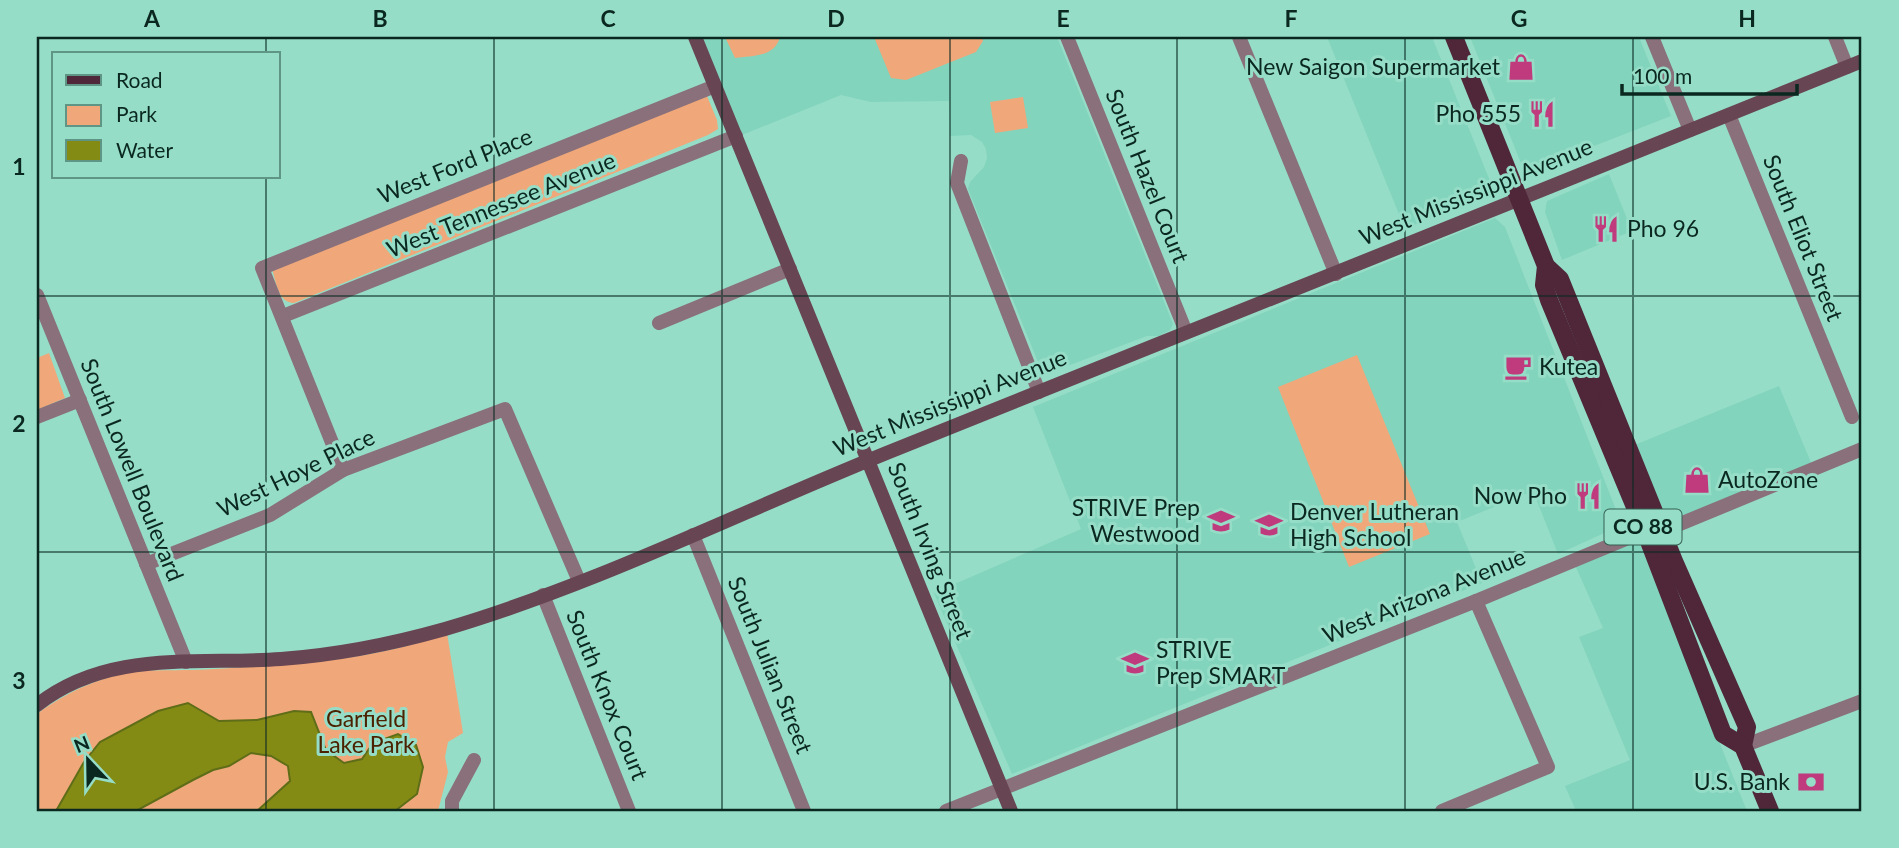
<svg xmlns="http://www.w3.org/2000/svg" width="1899" height="848" viewBox="0 0 1899 848" font-family="Lato,sans-serif">
	<style>
		.built { fill: #82d4bc }
		.green { fill: #f0a87a }
		.water { fill: #848b15; stroke: #5f6d18; stroke-width: 2 }
		.lines { fill: none; stroke-linecap: round; stroke-linejoin: round }
		.street { stroke: #89707a; stroke-width: 14 }
		.secondary { stroke: #684553; stroke-width: 14 }
		.primary { stroke: #4f2739; stroke-width: 18 }
		.grid { fill: none; stroke: #0a2820; stroke-width: 2; stroke-opacity: 0.55 }
		.labels { text-anchor: middle; stroke-width: 6; stroke-linejoin: round; paint-order: stroke }
		.shield { fill: #96ddc7; stroke: #345e52; stroke-width: 2 }
		.shield-label { font-size: 21px; font-weight: bold; fill: #0a2820 }
		.poi-label { font-size: 23px; fill: #0a2820; stroke: #96ddc7; text-anchor: end }
		.street-label { font-size: 23px; fill: #0a2820; stroke: #96ddc7 }
		.park-label { font-size: 23px; fill: #4b2100; stroke: #96ddc7 }
		.neatline { fill: none; stroke: #0a2820; stroke-width: 2.5 }
		.grid-label { font-size: 23px; text-anchor: middle; font-weight: bold; fill: #0a2820 }
	</style>
	<rect width="100%" height="100%" fill="#96ddc7"/>
	<g class="built">
		<polygon points="702,37 1057,37 1173,324 1170,330 1159,336 1147,336 1046,374 1040,367 968,189 970,182 984,167 987,158 986,149 982,142 971,135 950,136 949,101 871,102 841,95 742,135"/>
		<polygon points="1327,37 1432,37 1492,186 1486,195 1405,229"/>
		<polygon points="1470,37 1639,37 1671,116 1525,173"/>
		<polygon points="1609,174 1632,231 1562,260 1545,212 1547,201"/>
		<polygon points="1495,218 1505,227 1622,525 1558,554 1533,491 1457,522 1482,583 1012,774 934,593 1081,529 1033,407"/>
		<polygon points="1779,386 1812,465 1666,523 1632,446"/>
		<polygon points="1633,542 1640,544 1747,811 1576,811 1565,786 1630,760 1579,637 1603,628 1575,565"/>
	</g>
	<g class="green">
		<path d="M725 37H780C775 57 752 56 735 58Z"/>
		<polygon points="874,37 982,37 983,41 976,52 906,80 891,78"/>
		<path d="M707 96 717 120 718 129 708 135 294 303C278 303 276 281 272 269Z"/>
		<polygon points="1023,97 1028,128 995,133 990,102"/>
		<polygon points="49,353 65,398 37,410 37,358"/>
		<polygon points="1357,355 1430,534 1349,567 1278,387"/>
		<path d="M447 633 463 733 448 742 445 757 448 772 438 811H37V714C66 693 98 677 134 672 161 669 188 671 215 669 292 664 374 661 447 633Z"/>
	</g>
	<polygon class="water" points="188,703 219,721 257,720 294,711 311,712 326,750 344,763 362,759 373,743 398,734 416,745 423,767 417,794 395,811 257,811 290,781 288,766 271,756 251,753 229,766 213,770 193,780 136,811 56,811 84,762 100,742 158,711"/>
	<g class="lines">
		<g class="street">
			<polyline points="1067,37 1186,332"/>
			<polyline points="1239,37 1336,274"/>
			<polyline points="1652,37 1690,130"/>
			<polyline points="1835,37 1847,67"/>
			<polyline points="1729,115 1852,417"/>
			<polyline points="961,161 957,183 1039,392"/>
			<polyline points="37,295 186,662"/>
			<polyline points="283,316 736,136"/>
			<polyline points="659,323 790,269"/>
			<polyline points="37,417 80,400"/>
			<polyline points="343,470 262,268 715,86"/>
			<polyline points="1663,531 1862,449"/>
			<polyline points="693,535 804,811"/>
			<polyline points="146,564 270,515 343,470 505,409 579,581"/>
			<polyline points="543,595 629,811"/>
			<polyline points="1743,746 1862,701"/>
			<polyline points="452,811 452,801 474,760"/>
			<polyline points="946,811 1476,601 1645,531"/>
			<polyline points="1442,811 1548,767 1476,601"/>
		</g>
		<g class="secondary">
			<polyline points="695,37 1011,811"/>
			<path d="M37 705C108 649 196 665 281 659 336 655 392 644 445 629 601 583 748 508 899 448 1221 320 1541 190 1862 61"/>
		</g>
		<g class="primary">
			<polyline points="1454,37 1546,266 1560,279 1674,561 1747,727 1743,746"/>
			<polyline points="1546,266 1544,285 1549,300 1645,531 1723,734 1743,746 1770,811"/>
		</g>
	</g>
	<path class="grid" d="M266 37V54M494 37V811M722 37V811M950 37V811M1177 37V811M1405 37V811M1633 37V811M266 177V811M37 296H1862M37 552H1862"/>
	<defs>
		<symbol id="shop-bare" viewBox="-9 -9 18 18"><path d="M-5-2.5h2.3a2.7 3.5 0 0 1 5.4 0H5L5.5 6h-11ZM-1.5-2.5h3a1.5 2.3 0 0 0-3 0Z" fill="#c03b7e" stroke="#96ddc7" stroke-width="2.5" paint-order="stroke"/></symbol>
		<symbol id="restaurant-bare" viewBox="-9 -9 18 18"><path d="M-5-6h1v4h1v-4h1v4h1v-4h1v5L-1.5 .5V6h-2V.5L-5-1ZM5-6V6H3V1.5H1.5Q1.5-4 5-6Z" fill="#c03b7e" stroke="#96ddc7" stroke-width="2.5" paint-order="stroke"/></symbol>
		<symbol id="cafe-bare" viewBox="-9 -9 18 18"><path d="M-5.5-4.5H6V0H3Q3 3.5 0 3.5H-2.5Q-5.5 3.5-5.5 0ZM3-3.2v2h1.7v-2ZM-6 4.5H4V6H-6Z" fill="#c03b7e" stroke="#96ddc7" stroke-width="2.5" paint-order="stroke"/></symbol>
		<symbol id="school-bare" viewBox="-9 -9 18 18"><path d="M0-5L7-2L0 1L-7-2ZM-4 1L0 2.5L4 1V4Q0 6-4 4Z" fill="#c03b7e" stroke="#96ddc7" stroke-width="2.5" paint-order="stroke"/></symbol>
		<symbol id="bank-bare" viewBox="-9 -9 18 18"><path d="M-6-4H6V4H-6ZM0-2.3a2.3 2.3 0 1 0 0 4.6a2.3 2.3 0 1 0 0-4.6Z" fill="#c03b7e" stroke="#96ddc7" stroke-width="2.5" paint-order="stroke"/></symbol>
	</defs>
	<g fill-rule="evenodd">
		<use href="#shop-bare" x="1502" y="48" width="38" height="38"/>
		<use href="#restaurant-bare" x="1523" y="95" width="38" height="38"/>
		<use href="#restaurant-bare" x="1587" y="210" width="38" height="38"/>
		<use href="#cafe-bare" x="1499" y="348" width="38" height="38"/>
		<use href="#shop-bare" x="1678" y="461" width="38" height="38"/>
		<use href="#restaurant-bare" x="1569" y="477" width="38" height="38"/>
		<use href="#school-bare" x="1202" y="502" width="38" height="38"/>
		<use href="#school-bare" x="1250" y="506" width="38" height="38"/>
		<use href="#school-bare" x="1116" y="644" width="38" height="38"/>
		<use href="#bank-bare" x="1792" y="763" width="38" height="38"/>
	</g>
	<g class="labels">
		<rect class="shield" x="1604.5" y="509.5" width="77" height="35" rx="5"/>
		<g class="shield-label">
			<text x="1643" y="534">CO 88</text>
		</g>
		<g class="poi-label">
			<text x="1500" y="75">New Saigon Supermarket</text>
			<text x="1521" y="122">Pho 555</text>
			<text x="1627" y="237" text-anchor="start">Pho 96</text>
			<text x="1539" y="375" text-anchor="start">Kutea</text>
			<text x="1718" y="488" text-anchor="start">AutoZone</text>
			<text x="1567" y="504">Now Pho</text>
			<text x="1200" y="516">STRIVE Prep<tspan x="1200" dy="26">Westwood</tspan></text>
			<text x="1290" y="520" text-anchor="start">Denver Lutheran<tspan x="1290" dy="26">High School</tspan></text>
			<text x="1156" y="658" text-anchor="start">STRIVE<tspan x="1156" dy="26">Prep SMART</tspan></text>
			<text x="1790" y="790">U.S. Bank</text>
		</g>
		<g class="street-label">
			<text transform="translate(455 166) rotate(-22)" y="8">West Ford Place</text>
			<text transform="translate(1147 176) rotate(68)" y="8">South Hazel Court</text>
			<text transform="translate(1476 192) rotate(-22)" y="8">West Mississippi Avenue</text>
			<text transform="translate(501 205) rotate(-22)" y="8">West Tennessee Avenue</text>
			<text transform="translate(1803 238) rotate(68)" y="8">South Eliot Street</text>
			<text transform="translate(950 403) rotate(-22)" y="8">West Mississippi Avenue</text>
			<text transform="translate(132 470) rotate(68)" y="8">South Lowell Boulevard</text>
			<text transform="translate(296 473) rotate(-26)" y="8">West Hoye Place</text>
			<text transform="translate(930 551) rotate(68)" y="8">South Irving Street</text>
			<text transform="translate(1424 596) rotate(-22)" y="8">West Arizona Avenue</text>
			<text transform="translate(770 665) rotate(68)" y="8">South Julian Street</text>
			<text transform="translate(607 695) rotate(68)" y="8">South Knox Court</text>
		</g>
		<g class="park-label">
			<text x="366" y="727">Garfield<tspan x="366" dy="26">Lake Park</tspan></text>
		</g>
	</g>
	<rect width="1899" height="848" fill="none" stroke="#96ddc7" stroke-width="77"/>
	<rect x="52" y="52" width="228" height="126" fill="#96ddc7" stroke="#5e9584" stroke-width="2"/>
	<rect x="66" y="75" width="35" height="10" fill="#4f2739" stroke="#5e9584" stroke-width="2"/>
	<text x="116" y="88" font-size="21" fill="#0a2820">Road</text>
	<rect x="66" y="105" width="35" height="21" fill="#f0a87a" stroke="#5e9584" stroke-width="2"/>
	<text x="116" y="122" font-size="21" fill="#0a2820">Park</text>
	<rect x="66" y="140" width="35" height="21" fill="#848b15" stroke="#5e9584" stroke-width="2"/>
	<text x="116" y="158" font-size="21" fill="#0a2820">Water</text>
	<g transform="translate(88 760) rotate(338)" stroke="#96ddc7" stroke-width="5" paint-order="stroke">
	<path d="M0-5L12 26L0 18L-12 26Z" fill="#0a2820"/>
	<text y="-10" font-size="19" font-weight="bold" text-anchor="middle" fill="#0a2820">N</text>
	</g>
	<path d="M1622 84v10h175v-10" fill="none" stroke="#0a2820" stroke-width="3.5"/>
	<text x="1633" y="84" font-size="21" fill="#0a2820" stroke="#96ddc7" stroke-width="5" paint-order="stroke">100 m</text>
	<rect x="38" y="38" width="1822" height="772" class="neatline"/>
	<g class="grid-label">
		<text x="152" y="27">A</text>
		<text x="380" y="27">B</text>
		<text x="608" y="27">C</text>
		<text x="836" y="27">D</text>
		<text x="1063" y="27">E</text>
		<text x="1291" y="27">F</text>
		<text x="1519" y="27">G</text>
		<text x="1747" y="27">H</text>
		<text x="19" y="175">1</text>
		<text x="19" y="432">2</text>
		<text x="19" y="689">3</text>
	</g>
</svg>
